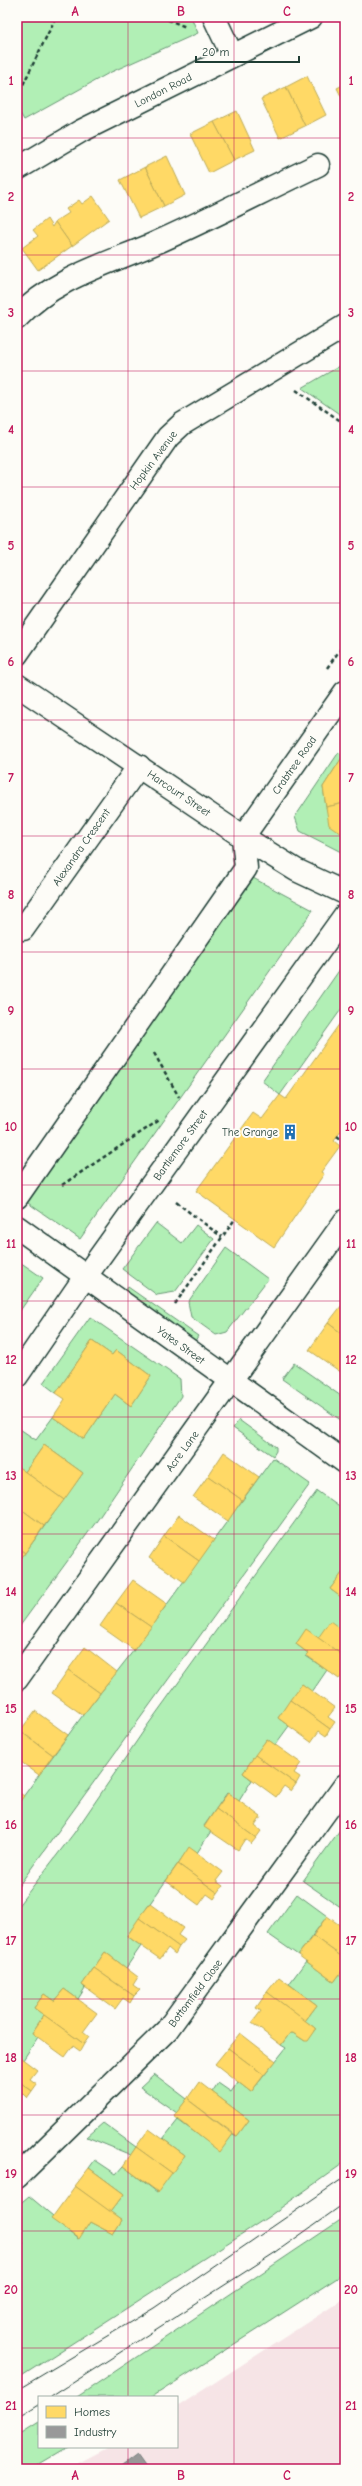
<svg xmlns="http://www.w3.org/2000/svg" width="362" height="2486" viewBox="0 0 362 2486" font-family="'Comic Neue',sans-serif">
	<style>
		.built { fill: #f6e4e6 }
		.green { fill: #b1efb5; stroke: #689674 }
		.homes { fill: #ffd966; stroke: #bcaa57 }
		.industry { fill: #999; stroke: #747d7b }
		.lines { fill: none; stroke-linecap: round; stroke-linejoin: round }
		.minor-casing { stroke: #1f3d34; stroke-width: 25 }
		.path { stroke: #1f3d34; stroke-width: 2.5; stroke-dasharray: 4 3; stroke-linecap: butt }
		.minor { stroke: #fdfcf7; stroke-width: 22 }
		.tram { stroke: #1f3d34; stroke-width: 1 }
		.grid { fill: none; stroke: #c2185b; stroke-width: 1; stroke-opacity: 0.55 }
		.labels { text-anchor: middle; stroke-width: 4; stroke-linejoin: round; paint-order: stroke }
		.street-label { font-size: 11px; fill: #1f3d34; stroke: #fdfcf7 }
		.poi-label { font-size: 11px; fill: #1f3d34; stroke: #fdfcf7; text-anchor: end }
		.neatline { fill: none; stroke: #c2185b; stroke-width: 1.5 }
		.grid-label { font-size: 13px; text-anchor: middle; font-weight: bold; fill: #c2185b }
	</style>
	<rect width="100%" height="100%" fill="#fdfcf7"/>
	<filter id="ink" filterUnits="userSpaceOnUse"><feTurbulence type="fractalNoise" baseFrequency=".025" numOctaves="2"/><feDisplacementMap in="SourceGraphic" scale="8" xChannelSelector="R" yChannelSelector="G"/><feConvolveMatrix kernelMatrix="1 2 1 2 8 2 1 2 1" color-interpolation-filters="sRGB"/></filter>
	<g filter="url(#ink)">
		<polygon class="built" points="345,2298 345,2469 67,2469 109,2447 177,2447 177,2407"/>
		<g class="green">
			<polygon points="17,17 191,17 198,33 109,73 24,120 17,108"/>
			<polygon points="345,363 345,418 302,388"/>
			<polygon points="339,752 343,756 323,787 326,807 345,836 345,854 300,831 295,817"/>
			<polygon points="253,878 313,910 80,1239 25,1201"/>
			<polygon points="345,962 345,1004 280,1095 262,1081"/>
			<polygon points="156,1223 182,1243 196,1225 214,1239 175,1292 157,1295 122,1269"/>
			<polygon points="226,1248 268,1279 227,1332 216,1335 191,1317 188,1302"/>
			<polygon points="17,1260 43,1278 17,1315"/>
			<polygon points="128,1287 198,1336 195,1341 125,1292"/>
			<polygon points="90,1317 180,1379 181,1396 96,1522 17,1630 17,1564 83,1473 44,1445 25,1472 17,1466 17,1427 36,1440 53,1417 84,1439 115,1394 131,1406 151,1376 116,1350 112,1355 92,1341 56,1393 43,1383"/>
			<polygon points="294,1363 341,1396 345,1391 345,1423 282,1379"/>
			<polygon points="239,1420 276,1447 276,1451 273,1456 233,1428"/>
			<polygon points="273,1458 310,1484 17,1888 17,1805 83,1715 134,1650"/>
			<polygon points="317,1491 345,1511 345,1573 343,1572 330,1589 345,1600 345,1632 318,1638 306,1630 296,1644 308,1653 306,1656 327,1670 312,1692 302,1684 278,1718 289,1726 275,1745 267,1739 243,1773 252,1780 239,1801 227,1793 204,1826 211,1831 197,1853 189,1848 127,1936 141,1946 126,1968 105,1952 82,1985 85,1988 78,1999 64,1989 54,2001 44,1994 34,2008 44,2015 32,2033 38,2037 23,2060 17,2055 17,1907 74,1833 147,1726"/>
			<polygon points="345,1823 345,1910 303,1881"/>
			<polygon points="297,1894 327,1916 298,1955 268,1934"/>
			<polygon points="306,1961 334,1982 345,1967 345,2162 268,2217 17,2379 17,2250 24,2243 17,2238 17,2206 29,2196 53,2216 52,2219 78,2239 90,2222 113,2234 122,2220 110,2212 124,2194 89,2168 95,2160 116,2174 123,2166 157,2192 185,2155 163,2139 178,2120 220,2151 233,2134 237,2136 249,2120 212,2092 218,2083 231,2092 238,2082 251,2092 286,2048 281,2045 290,2033 293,2033 305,2041 315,2031 315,2028 305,2021 317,2005 289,1984"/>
			<polygon points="154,2074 187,2099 177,2113 140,2087"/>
			<polygon points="103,2123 136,2147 131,2155 87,2137"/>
			<polygon points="345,2217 345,2273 152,2397 77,2397"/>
			<polygon points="39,2422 39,2447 68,2447 31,2469 17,2469 17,2436"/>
		</g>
		<g class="homes">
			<polygon points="307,76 326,115 305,126 286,87"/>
			<polygon points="345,84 345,104 337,88"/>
			<polygon points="286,87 305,126 280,138 261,99"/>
			<polygon points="237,111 255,150 234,160 214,122"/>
			<polygon points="214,122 234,160 209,173 190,134"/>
			<polygon points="167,156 185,195 164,206 145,167"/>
			<polygon points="145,167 164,206 139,218 120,180"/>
			<polygon points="93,196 109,219 72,246 55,222 69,213 66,209 79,200 82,204"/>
			<polygon points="47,219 52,227 55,222 72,246 38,270 22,248 38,236 33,230"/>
			<polygon points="343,756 345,757 345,803 326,807 323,787"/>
			<polygon points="345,803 345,836 329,825 326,807"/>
			<polygon points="345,1016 345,1133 341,1131 334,1141 340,1146 321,1172 324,1174 274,1247 196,1191 253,1113 262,1119 280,1095 286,1099"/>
			<polygon points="345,1301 345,1336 328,1323"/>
			<polygon points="328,1323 345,1336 345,1375 309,1350"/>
			<polygon points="92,1341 112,1355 116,1350 151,1376 131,1406 115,1394 84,1439 53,1417 65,1399 56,1393"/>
			<polygon points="44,1445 83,1473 64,1500 25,1472"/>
			<polygon points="224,1452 259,1477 242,1500 208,1476"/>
			<polygon points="17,1466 64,1500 44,1526 17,1506"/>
			<polygon points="208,1476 242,1500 228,1521 193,1497"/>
			<polygon points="17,1506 44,1526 25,1553 17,1547"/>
			<polygon points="179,1515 214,1540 199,1561 164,1536"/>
			<polygon points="164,1536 199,1561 184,1582 149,1558"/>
			<polygon points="17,1547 25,1553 17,1564"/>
			<polygon points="343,1572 345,1573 345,1600 330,1589"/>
			<polygon points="133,1580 167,1604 151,1627 116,1603"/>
			<polygon points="116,1603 151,1627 134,1650 100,1626"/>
			<polygon points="330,1621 345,1632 345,1657 318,1638"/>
			<polygon points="306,1629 345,1657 345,1672 339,1679 306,1655 308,1653 296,1644"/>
			<polygon points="85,1647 117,1672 100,1693 68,1670"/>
			<polygon points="68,1670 100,1693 83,1715 52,1693"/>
			<polygon points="302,1684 335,1708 328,1717 335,1722 330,1729 290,1700"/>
			<polygon points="290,1700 330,1729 326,1736 319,1731 311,1742 278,1718"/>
			<polygon points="35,1711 68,1735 53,1755 20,1731"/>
			<polygon points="20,1731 53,1755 39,1775 17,1759 17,1736"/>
			<polygon points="267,1739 301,1763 294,1773 300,1777 296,1784 255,1755"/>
			<polygon points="255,1755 296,1784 291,1791 284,1786 276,1797 243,1773"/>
			<polygon points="17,1791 24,1796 17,1805"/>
			<polygon points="228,1793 261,1817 255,1826 261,1831 256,1838 216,1809"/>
			<polygon points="216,1809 256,1838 251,1844 245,1839 238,1850 204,1827"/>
			<polygon points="189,1847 223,1872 216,1881 223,1886 218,1893 178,1864"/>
			<polygon points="178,1864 218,1893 214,1899 207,1894 199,1905 166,1881"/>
			<polygon points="150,1904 183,1928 178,1935 185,1940 179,1947 139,1918"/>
			<polygon points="327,1916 345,1929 345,1959 313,1936"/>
			<polygon points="139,1918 179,1947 175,1954 168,1948 160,1959 127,1936"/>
			<polygon points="313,1936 345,1959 345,1967 334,1982 298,1955"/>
			<polygon points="105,1952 138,1977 133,1985 140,1990 134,1996 94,1968"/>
			<polygon points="94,1968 134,1996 130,2003 123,1998 115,2009 82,1985"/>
			<polygon points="279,1977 317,2005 305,2021 267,1992"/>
			<polygon points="64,1989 97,2013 83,2032 89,2037 84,2044 34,2008 44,1994 54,2001"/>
			<polygon points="267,1992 315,2028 315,2031 308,2041 305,2041 293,2033 290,2033 281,2045 252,2023 261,2011 256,2008"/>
			<polygon points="44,2015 84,2044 80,2051 73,2046 65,2057 32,2033"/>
			<polygon points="240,2033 276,2061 264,2075 228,2048"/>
			<polygon points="228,2048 264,2075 251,2092 215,2064"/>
			<polygon points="17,2055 37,2070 30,2079 37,2084 32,2091 17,2080"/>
			<polygon points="17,2080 32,2091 27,2098 21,2092 17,2098"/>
			<polygon points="199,2082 249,2120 237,2136 187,2099"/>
			<polygon points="187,2099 233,2134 220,2152 174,2116"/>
			<polygon points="149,2129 185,2155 172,2173 136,2147"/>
			<polygon points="136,2147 172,2173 158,2192 123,2166"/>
			<polygon points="89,2168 124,2194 110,2212 75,2186"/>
			<polygon points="75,2186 122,2220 113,2234 90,2222 79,2239 51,2219"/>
		</g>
		<polygon class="industry" points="137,2455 147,2469 118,2469"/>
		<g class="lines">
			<defs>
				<g id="minor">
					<polyline points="214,17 232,55"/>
					<polyline points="17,169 81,131 311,17"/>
					<path d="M17 318C53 279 104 265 151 245 208 220 263 191 318 165"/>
					<polyline points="17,654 168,437 182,424 345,326"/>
					<polyline points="17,685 243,837 296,870 345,893"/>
					<polyline points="23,929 139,766"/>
					<polyline points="17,1197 246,868 243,837 345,692"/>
					<polyline points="17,1227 345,1462"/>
					<polyline points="17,1376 78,1287 345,915"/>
					<polyline points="17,1679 345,1221"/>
					<polyline points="17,2177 167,2030 345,1785"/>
				</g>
			</defs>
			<use href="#minor" class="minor-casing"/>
			<g class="path">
				<polyline points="161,17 186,27"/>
				<polyline points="17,97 56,17"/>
				<polyline points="296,390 345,424"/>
				<polyline points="327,668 345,643"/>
				<polyline points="154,1053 179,1097"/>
				<polyline points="337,1136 345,1142"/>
				<polyline points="62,1185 161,1119"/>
				<polyline points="176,1202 222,1237"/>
				<polyline points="175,1304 235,1219"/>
			</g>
			<use href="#minor" class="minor"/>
			<g class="tram">
				<polyline points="17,2390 154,2308 345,2177"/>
				<polyline points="51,2397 276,2252 345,2203"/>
				<polyline points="17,2418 39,2404"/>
			</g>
		</g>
	</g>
	<path class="grid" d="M128 17V2397M234 17V2469M17 138H345M17 255H345M17 371H345M17 487H345M17 603H345M17 720H345M17 836H345M17 952H345M17 1069H345M17 1185H345M17 1301H345M17 1417H345M17 1534H345M17 1650H345M17 1766H345M17 1883H345M17 1999H345M17 2115H345M17 2231H345M17 2348H345M128 2447V2469"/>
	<defs>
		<symbol id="building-bare" viewBox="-9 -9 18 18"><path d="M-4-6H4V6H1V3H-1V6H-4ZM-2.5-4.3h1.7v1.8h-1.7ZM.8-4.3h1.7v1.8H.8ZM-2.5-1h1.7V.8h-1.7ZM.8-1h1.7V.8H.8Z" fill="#1f6fb2" stroke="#fdfcf7" stroke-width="2.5" paint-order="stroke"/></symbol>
	</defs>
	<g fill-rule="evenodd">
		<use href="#building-bare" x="279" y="1121" width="22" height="22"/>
	</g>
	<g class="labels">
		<g class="street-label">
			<text transform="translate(163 90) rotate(-27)" y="4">London Road</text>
			<text transform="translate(153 460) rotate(-53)" y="4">Hopkin Avenue</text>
			<text transform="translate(294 765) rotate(-55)" y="4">Crabtree Road</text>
			<text transform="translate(179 793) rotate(34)" y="4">Harcourt Street</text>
			<text transform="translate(81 847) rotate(-55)" y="4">Alexandra Crescent</text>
			<text transform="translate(180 1145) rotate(-54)" y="4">Bartlemore Street</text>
			<text transform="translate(181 1345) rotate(36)" y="4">Yates Street</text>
			<text transform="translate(182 1451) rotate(-54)" y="4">Acre Lane</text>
			<text transform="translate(195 1993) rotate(-53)" y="4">Bottomfield Close</text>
		</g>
		<g class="poi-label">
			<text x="278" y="1136">The Grange</text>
		</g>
	</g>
	<rect width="362" height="2486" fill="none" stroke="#fdfcf7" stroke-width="44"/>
	<rect x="38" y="2396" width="140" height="52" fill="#fdfcf7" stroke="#a4b0a9"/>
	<rect x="46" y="2406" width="20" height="12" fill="#ffd966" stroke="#a4b0a9"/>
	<text x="74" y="2416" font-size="12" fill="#1f3d34">Homes</text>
	<rect x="46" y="2426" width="20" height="12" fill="#999999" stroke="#a4b0a9"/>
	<text x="74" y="2436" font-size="12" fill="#1f3d34">Industry</text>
	<path d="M196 56v6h103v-6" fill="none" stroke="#1f3d34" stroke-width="2"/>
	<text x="202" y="56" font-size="12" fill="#1f3d34" stroke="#fdfcf7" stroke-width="3" paint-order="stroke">20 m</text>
	<rect x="22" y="22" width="318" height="2442" class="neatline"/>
	<g class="grid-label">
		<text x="75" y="16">A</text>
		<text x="181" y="16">B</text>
		<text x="287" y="16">C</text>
		<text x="11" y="85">1</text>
		<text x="351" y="85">1</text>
		<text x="11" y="201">2</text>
		<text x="351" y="201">2</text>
		<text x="11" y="317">3</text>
		<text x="351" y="317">3</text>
		<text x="11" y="434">4</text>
		<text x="351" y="434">4</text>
		<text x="11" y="550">5</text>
		<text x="351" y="550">5</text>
		<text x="11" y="666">6</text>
		<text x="351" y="666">6</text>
		<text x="11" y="782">7</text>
		<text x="351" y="782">7</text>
		<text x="11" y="899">8</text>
		<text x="351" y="899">8</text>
		<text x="11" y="1015">9</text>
		<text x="351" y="1015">9</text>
		<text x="11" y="1131">10</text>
		<text x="351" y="1131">10</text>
		<text x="11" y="1248">11</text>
		<text x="351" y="1248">11</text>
		<text x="11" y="1364">12</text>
		<text x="351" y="1364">12</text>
		<text x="11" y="1480">13</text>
		<text x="351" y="1480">13</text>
		<text x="11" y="1596">14</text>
		<text x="351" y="1596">14</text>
		<text x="11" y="1713">15</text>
		<text x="351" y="1713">15</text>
		<text x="11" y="1829">16</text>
		<text x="351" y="1829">16</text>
		<text x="11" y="1945">17</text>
		<text x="351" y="1945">17</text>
		<text x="11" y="2062">18</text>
		<text x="351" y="2062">18</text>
		<text x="11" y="2178">19</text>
		<text x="351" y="2178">19</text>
		<text x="11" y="2294">20</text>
		<text x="351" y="2294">20</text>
		<text x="11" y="2410">21</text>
		<text x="351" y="2410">21</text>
		<text x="75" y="2480">A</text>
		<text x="181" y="2480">B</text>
		<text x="287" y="2480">C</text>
	</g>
</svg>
